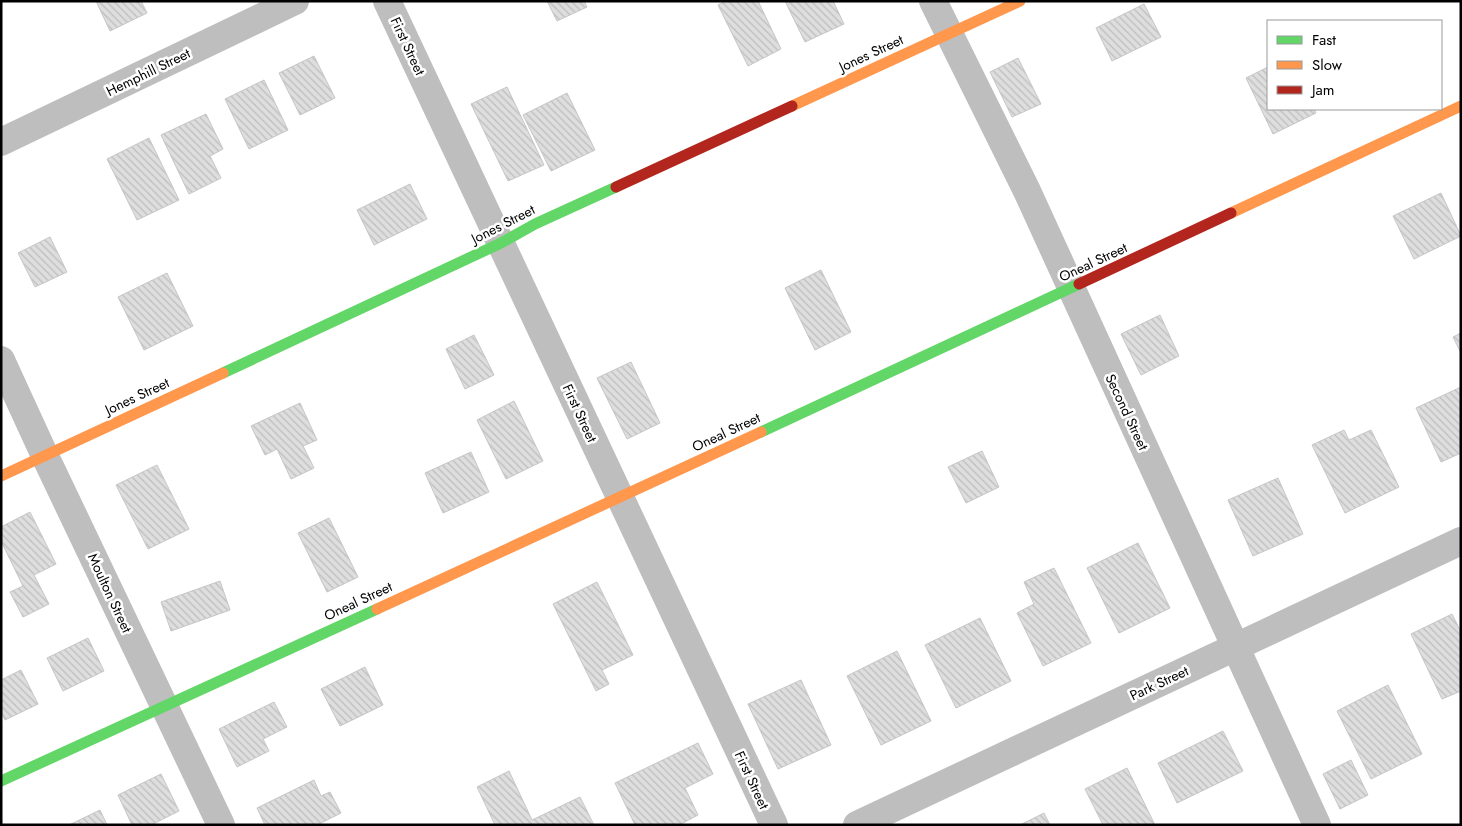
<svg xmlns="http://www.w3.org/2000/svg" width="1462" height="826" viewBox="0 0 1462 826" font-family="Jost,sans-serif">
	<style>
		.building { fill: url(#building-back-hatch); stroke: #c6c6c6 }
		.lines { fill: none; stroke-linecap: round; stroke-linejoin: round }
		.street { stroke: #bebebe; stroke-width: 28 }
		.fast { stroke: #63d668; stroke-width: 11 }
		.slow { stroke: #ff974d; stroke-width: 11 }
		.jam { stroke: #b3261e; stroke-width: 11 }
		.labels { text-anchor: middle; stroke-width: 5; stroke-linejoin: round; paint-order: stroke }
		.street-label { font-size: 14px; fill: #000; stroke: #fff }
	</style>
	<defs>
		<pattern id="building-back-hatch" width="6" height="6" patternUnits="userSpaceOnUse" patternTransform="scale(1.25)"><rect width="6" height="6" fill="#dedede"/><path d="M-1 5l2 2M0 0l6 6M5-1l2 2" fill="none" stroke="#bdbdbd"/></pattern>
	</defs>
	<rect width="100%" height="100%" fill="#fff"/>
	<g class="building">
		<polygon points="96,1 141,1 147,13 110,31"/>
		<polygon points="547,1 584,1 587,7 557,21"/>
		<polygon points="726,1 758,1 781,49 748,66 718,5"/>
		<polygon points="785,1 833,1 844,24 805,42"/>
		<polygon points="1144,4 1161,37 1112,61 1096,28"/>
		<polygon points="314,56 335,98 300,115 279,73"/>
		<polygon points="1018,58 1041,104 1012,117 990,72"/>
		<polygon points="1268,67 1268,109 1314,109 1316,113 1273,134 1246,78"/>
		<polygon points="264,80 288,130 249,149 225,99"/>
		<polygon points="507,87 544,165 508,181 471,104"/>
		<polygon points="567,93 595,150 551,171 523,115"/>
		<polygon points="206,114 223,149 210,156 221,178 189,194 161,135"/>
		<polygon points="149,138 179,200 137,220 107,159"/>
		<polygon points="410,184 427,219 374,245 357,210"/>
		<polygon points="1441,193 1461,236 1414,259 1393,216"/>
		<polygon points="50,237 67,272 35,287 18,253"/>
		<polygon points="821,270 851,332 815,350 785,288"/>
		<polygon points="167,273 193,326 144,350 118,297"/>
		<polygon points="1160,315 1179,356 1141,375 1121,334"/>
		<polygon points="1461,333 1461,353 1453,337"/>
		<polygon points="474,335 494,375 465,389 446,349"/>
		<polygon points="631,362 660,423 627,439 597,378"/>
		<polygon points="1461,387 1461,453 1441,462 1416,408"/>
		<polygon points="514,401 543,461 506,479 477,420"/>
		<polygon points="300,403 317,440 303,446 314,468 291,479 277,449 265,455 251,426"/>
		<polygon points="1344,430 1349,440 1371,430 1399,487 1345,513 1312,445"/>
		<polygon points="982,451 999,487 966,503 948,467"/>
		<polygon points="471,452 489,492 443,513 425,473"/>
		<polygon points="157,465 189,529 148,549 116,485"/>
		<polygon points="1278,478 1303,534 1253,556 1228,500"/>
		<polygon points="30,512 56,564 34,575 49,604 23,617 10,592 23,586 1,541 1,527"/>
		<polygon points="329,518 358,577 327,592 298,533"/>
		<polygon points="1138,543 1170,608 1119,633 1087,568"/>
		<polygon points="1054,568 1091,643 1043,666 1017,613 1034,604 1024,582"/>
		<polygon points="220,581 230,610 171,631 161,602"/>
		<polygon points="597,582 633,655 602,670 609,684 596,691 553,604"/>
		<polygon points="1452,614 1461,632 1461,691 1442,699 1411,634"/>
		<polygon points="980,618 1011,681 956,708 925,645"/>
		<polygon points="88,638 104,671 63,691 47,658"/>
		<polygon points="897,651 931,721 881,745 847,676"/>
		<polygon points="365,667 383,705 340,726 321,689"/>
		<polygon points="21,670 38,704 5,720 1,712 1,680"/>
		<polygon points="801,680 831,745 778,769 748,704"/>
		<polygon points="1388,685 1422,754 1371,779 1337,711"/>
		<polygon points="274,702 287,727 263,739 269,751 237,767 219,729"/>
		<polygon points="1223,731 1243,771 1177,803 1158,763"/>
		<polygon points="698,743 713,774 685,788 698,815 679,825 635,825 615,783"/>
		<polygon points="1351,760 1368,795 1340,809 1323,774"/>
		<polygon points="1127,768 1155,825 1103,825 1085,789"/>
		<polygon points="509,771 532,820 580,797 594,825 495,825 477,787"/>
		<polygon points="161,774 179,811 151,825 132,825 118,795"/>
		<polygon points="314,780 321,796 330,792 341,813 317,825 265,825 257,808"/>
		<polygon points="100,810 107,825 69,825"/>
		<polygon points="1044,813 1050,825 1020,825"/>
	</g>
	<g class="lines">
		<g class="street">
			<polyline points="387,1 774,825"/>
			<polyline points="933,1 1027,191 1317,825"/>
			<polyline points="1,142 295,1"/>
			<polyline points="1,360 45,456 221,825"/>
			<polyline points="857,825 1461,541"/>
		</g>
		<g class="fast">
			<polyline points="223,373 501,243 535,224 616,187"/>
			<polyline points="761,432 1079,284"/>
			<polyline points="1,781 377,609"/>
		</g>
		<g class="slow">
			<polyline points="792,106 1020,1"/>
			<polyline points="1231,213 1461,106"/>
			<polyline points="1,476 223,373"/>
			<polyline points="377,609 761,432"/>
		</g>
		<g class="jam">
			<polyline points="616,187 792,106"/>
			<polyline points="1079,284 1231,213"/>
		</g>
	</g>
	<g class="labels">
		<g class="street-label">
			<text transform="translate(408 46) rotate(65)" y="5">First Street</text>
			<text transform="translate(871 53) rotate(-25)" y="5">Jones Street</text>
			<text transform="translate(148 72) rotate(-26)" y="5">Hemphill Street</text>
			<text transform="translate(503 224) rotate(-27)" y="5">Jones Street</text>
			<text transform="translate(1093 262) rotate(-25)" y="5">Oneal Street</text>
			<text transform="translate(137 396) rotate(-25)" y="5">Jones Street</text>
			<text transform="translate(1127 412) rotate(65)" y="5">Second Street</text>
			<text transform="translate(580 413) rotate(65)" y="5">First Street</text>
			<text transform="translate(726 432) rotate(-25)" y="5">Oneal Street</text>
			<text transform="translate(110 593) rotate(65)" y="5">Moulton Street</text>
			<text transform="translate(358 601) rotate(-25)" y="5">Oneal Street</text>
			<text transform="translate(1159 683) rotate(-25)" y="5">Park Street</text>
			<text transform="translate(752 780) rotate(65)" y="5">First Street</text>
		</g>
	</g>
	<rect width="1462" height="826" fill="none" stroke="#000000" stroke-width="5"/>
	<rect x="1267" y="20" width="175" height="90" fill="#ffffff" stroke="#999999"/>
	<rect x="1277" y="36" width="25" height="8" fill="#63d668" stroke="#999999"/>
	<text x="1312" y="45" font-size="15" fill="#000000">Fast</text>
	<rect x="1277" y="61" width="25" height="8" fill="#ff974d" stroke="#999999"/>
	<text x="1312" y="70" font-size="15" fill="#000000">Slow</text>
	<rect x="1277" y="86" width="25" height="8" fill="#b3261e" stroke="#999999"/>
	<text x="1312" y="95" font-size="15" fill="#000000">Jam</text>
</svg>
